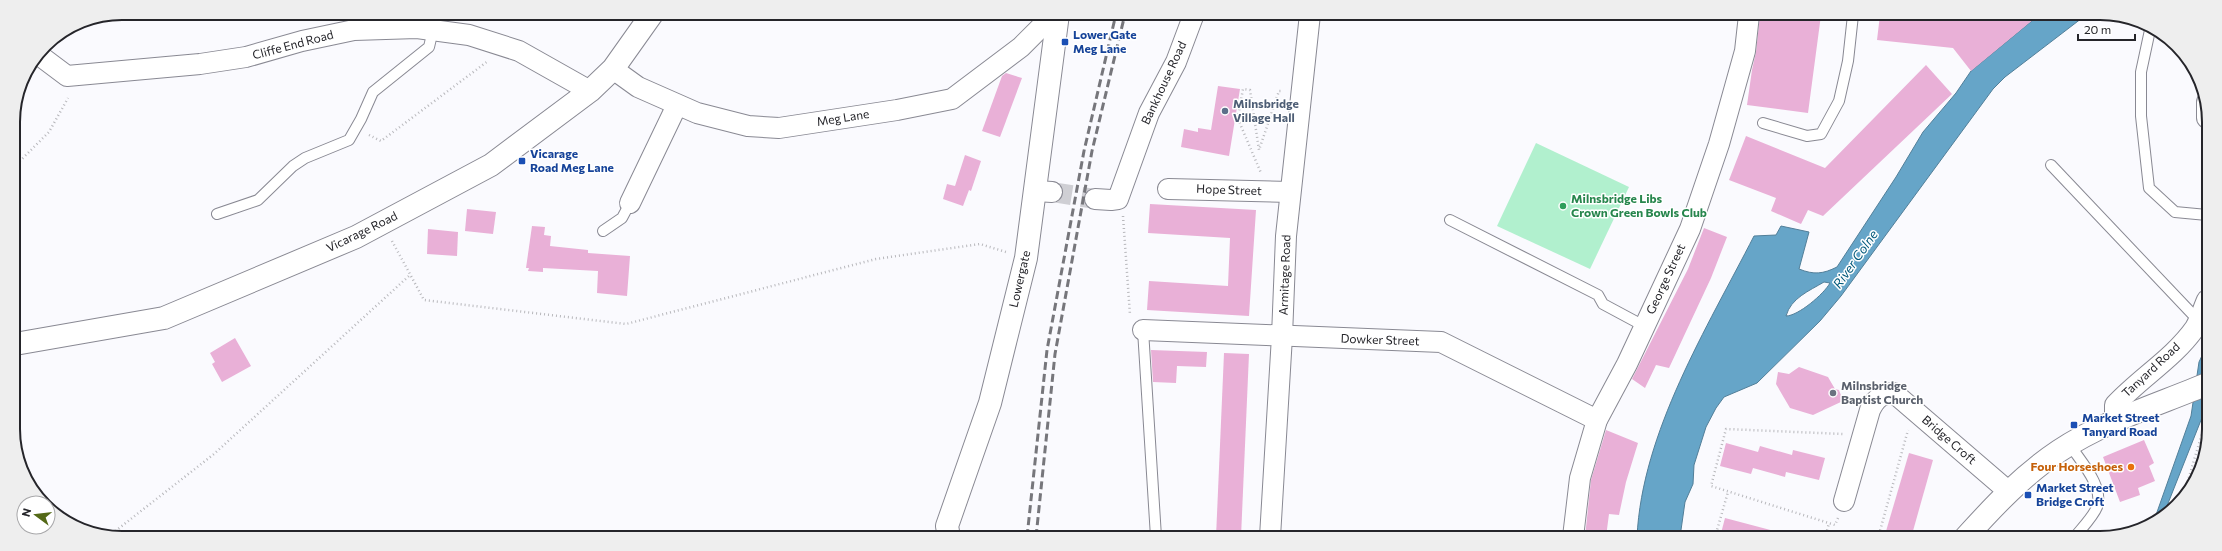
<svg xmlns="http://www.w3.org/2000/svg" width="2222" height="551" viewBox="0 0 2222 551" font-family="Commissioner,sans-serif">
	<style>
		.green { fill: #b1f0ce }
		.water { fill: #66a5c8; stroke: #527f99; fill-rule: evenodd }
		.building { fill: #e9b0d7 }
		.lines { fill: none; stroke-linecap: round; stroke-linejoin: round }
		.street-tunnel { stroke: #cfcfd4; stroke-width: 20; stroke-dasharray: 20 10; stroke-linecap: butt }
		.lane-casing { stroke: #898993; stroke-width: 12 }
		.street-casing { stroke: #898993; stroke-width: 22 }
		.secondary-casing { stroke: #898993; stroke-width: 24 }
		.path { stroke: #b8b8bc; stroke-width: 2.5; stroke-dasharray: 1 3; stroke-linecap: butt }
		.lane { stroke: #fff; stroke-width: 10 }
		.street { stroke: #fff; stroke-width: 20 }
		.secondary { stroke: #fff; stroke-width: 22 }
		.rail { stroke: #76767b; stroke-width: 3; stroke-dasharray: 8 4; stroke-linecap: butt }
		.transit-dot { fill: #1a4fb4; stroke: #fff; stroke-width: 1.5 }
		.service-dot { fill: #5c6f8a; stroke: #fff; stroke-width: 1.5 }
		.leisure-dot { fill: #2e9e5b; stroke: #fff; stroke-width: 1.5 }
		.worship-dot { fill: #6b7280; stroke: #fff; stroke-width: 1.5 }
		.food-dot { fill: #e8710a; stroke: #fff; stroke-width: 1.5 }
		.labels { text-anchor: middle; stroke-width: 3; stroke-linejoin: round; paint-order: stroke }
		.transit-label { font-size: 12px; font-weight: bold; fill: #164399; stroke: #fff; text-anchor: start }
		.street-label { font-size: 12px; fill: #25252a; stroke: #fff }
		.service-label { font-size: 12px; font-weight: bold; fill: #4e5e75; stroke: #fff; text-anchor: start }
		.leisure-label { font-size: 12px; font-weight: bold; fill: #27864d; stroke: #fff; text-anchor: start }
		.worship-label { font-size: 12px; font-weight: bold; fill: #5b616d; stroke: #fff; text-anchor: start }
		.food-label { font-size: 12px; font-weight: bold; fill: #c56008; stroke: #fff; text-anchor: end }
		.water-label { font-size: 13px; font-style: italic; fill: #035a7c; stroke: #fff }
		.rim { fill: none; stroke: #25252a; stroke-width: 2 }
	</style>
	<rect width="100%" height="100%" fill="#fafafe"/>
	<polygon class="green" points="1536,143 1629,187 1590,269 1497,226"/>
	<g class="water">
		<path d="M2039 15H2086L2005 77 1993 89 1841 296 1820 321 1757 383 1724 397 1716 408 1706 427 1694 465 1693 484 1685 502 1680 537H1637C1642 432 1707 328 1754 236L1776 235 1781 226 1809 232 1799 269C1814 275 1823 274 1837 267L1896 177 1923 132 1956 93 1971 71ZM1824 282 1830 283C1824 294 1798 316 1786 316 1791 298 1809 291 1824 282Z"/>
		<polygon points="2207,345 2207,405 2163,516 2141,530 2135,531 2140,525 2156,515 2191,416 2199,362"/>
	</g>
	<g class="building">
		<polygon points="1760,15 1821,15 1808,113 1747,105 1752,70 1756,52"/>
		<polygon points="1880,15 2039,15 1971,71 1953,48 1877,40"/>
		<polygon points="1926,65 1952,94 1823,216 1808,210 1801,224 1771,211 1776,198 1729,180 1746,136 1825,168"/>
		<polygon points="1006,73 1022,78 1000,137 982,131 1002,76"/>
		<polygon points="1218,86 1240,89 1229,156 1181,147 1184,129 1198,132 1198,128 1211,130"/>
		<polygon points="965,155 981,161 971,191 969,190 963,206 943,199 947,184 955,186"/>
		<polygon points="1150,204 1256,210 1249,316 1147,310 1149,281 1228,286 1230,238 1148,233"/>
		<polygon points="467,209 496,212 493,234 465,231"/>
		<polygon points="532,226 545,227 544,235 551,236 550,246 588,250 588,253 630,256 627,296 597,293 598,271 543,268 543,272 528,271 529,268 526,268"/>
		<polygon points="1704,228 1727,237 1711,278 1669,368 1656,365 1645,388 1632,379 1688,269"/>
		<polygon points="428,229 458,232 457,256 427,254"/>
		<polygon points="235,338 251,366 222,382 212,364 215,362 210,353"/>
		<polygon points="1151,350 1207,352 1206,367 1177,366 1176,383 1153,382"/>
		<polygon points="1224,353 1249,354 1241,537 1216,537"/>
		<polygon points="1799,367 1828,377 1835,389 1839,390 1843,401 1813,415 1790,408 1776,384 1778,372 1789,374"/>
		<polygon points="1606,430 1638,443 1626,482 1619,515 1609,514 1606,537 1585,537 1591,480"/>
		<polygon points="2144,440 2154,463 2149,466 2155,481 2138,488 2140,495 2120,502 2103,457"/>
		<polygon points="1726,443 1758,452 1760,446 1792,455 1793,450 1825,458 1819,480 1786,472 1785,477 1753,468 1751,474 1720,466"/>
		<polygon points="1909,453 1933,460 1911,538 1884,538"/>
		<polygon points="1725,518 1778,532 1777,537 1720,537"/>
	</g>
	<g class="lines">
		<polyline class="street-tunnel" points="1052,192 1095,199"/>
		<defs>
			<g id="lane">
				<polyline points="2150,30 2141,72 2141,116 2149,188 2175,212 2207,215"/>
				<polyline points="1763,123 1807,136 1821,134 1839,101 1848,61 1853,15"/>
				<polyline points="2051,165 2198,320"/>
				<polyline points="217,214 258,200 293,166 305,158 349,140 361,119 373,92 429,47 433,30"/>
				<polyline points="1450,220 1598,295 1603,304 1644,326"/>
				<polyline points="603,231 622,218 630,203"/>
				<polyline points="1143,330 1156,537"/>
				<path d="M2070 445C2081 462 2104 486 2097 507 2093 517 2081 529 2074 538"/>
			</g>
			<g id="street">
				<polyline points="39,55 67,76 200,64 246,57 302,41 354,30 417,28 469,35 519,51 590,91"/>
				<polyline points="613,69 638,87 697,113 748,126 779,128 897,110 952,99 1021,47 1054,14"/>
				<polyline points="2207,118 2207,102"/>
				<polyline points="1168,189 1290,192"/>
				<polyline points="1036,191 1052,192"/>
				<polyline points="1095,199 1111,200 1118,199 1149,113 1176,62 1194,14"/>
				<polyline points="630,203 677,105"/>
				<polyline points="1143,330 1441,342 1597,420"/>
				<path d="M2115 422V405C2140 378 2174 358 2195 328 2200 320 2203 309 2207 300"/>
				<path d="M1844 501 1870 410C1876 398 1881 394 1894 393L2008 491"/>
				<polyline points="1270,537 1282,336 1286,236 1310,14"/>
				<polyline points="1573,537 1580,478 1597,420 1627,364 1690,229 1719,144 1745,51 1749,15"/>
			</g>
			<g id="secondary">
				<polyline points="15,344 164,318 356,237 491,165 590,91 613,69 652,14"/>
				<polyline points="949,537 947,526 990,403 1026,258 1058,14"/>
				<path d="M1965 538C1994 506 2023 475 2059 451 2104 421 2157 405 2207 384"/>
			</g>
		</defs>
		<use href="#lane" class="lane-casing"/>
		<use href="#street" class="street-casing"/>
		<use href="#secondary" class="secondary-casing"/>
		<g class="path">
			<polyline points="1238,119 1261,173"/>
			<polyline points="1237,122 1243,89 1250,90 1259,150 1279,91 1282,91"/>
			<polyline points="369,135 381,141 488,61"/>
			<polyline points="14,167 49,132 68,98"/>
			<polyline points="1123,216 1130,315"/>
			<polyline points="392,241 424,300 626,324 876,259 980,244 1006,252"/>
			<polyline points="2183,497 2207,417"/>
			<polyline points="1838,518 1835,525 1711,486 1726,429 1843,434"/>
			<polyline points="109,536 214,454 410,275"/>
			<polyline points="1715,537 1728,492"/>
			<polyline points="1825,538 1829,523"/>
			<polyline points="1878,538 1908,430"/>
		</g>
		<use href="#lane" class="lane"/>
		<use href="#street" class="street"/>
		<use href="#secondary" class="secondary"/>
		<g class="rail">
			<polyline points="1027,537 1047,350 1084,151 1116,14"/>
			<polyline points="1036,537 1055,354 1092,151 1125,14"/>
		</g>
	</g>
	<g class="transit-dot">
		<rect x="1061" y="38" width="8" height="8" rx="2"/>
		<rect x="518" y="157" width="8" height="8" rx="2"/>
		<rect x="2070" y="421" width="8" height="8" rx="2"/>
		<rect x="2024" y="491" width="8" height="8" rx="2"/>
	</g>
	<circle class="service-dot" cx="1225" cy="111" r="4"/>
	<circle class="leisure-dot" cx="1563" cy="206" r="4"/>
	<circle class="worship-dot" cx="1833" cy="393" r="4"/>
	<circle class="food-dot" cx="2131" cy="467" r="4"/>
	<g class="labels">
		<g class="transit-label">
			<text x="1073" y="39">Lower Gate<tspan x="1073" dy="14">Meg Lane</tspan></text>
			<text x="530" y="158">Vicarage<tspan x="530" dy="14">Road Meg Lane</tspan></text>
			<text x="2082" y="422">Market Street<tspan x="2082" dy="14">Tanyard Road</tspan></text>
			<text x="2036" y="492">Market Street<tspan x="2036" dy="14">Bridge Croft</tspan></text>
		</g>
		<g class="street-label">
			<text transform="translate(293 45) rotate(-15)" y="4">Cliffe End Road</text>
			<text transform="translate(1164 83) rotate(-65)" y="4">Bankhouse Road</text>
			<text transform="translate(843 118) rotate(-9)" y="4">Meg Lane</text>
			<text transform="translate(1229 190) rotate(2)" y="4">Hope Street</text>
			<text transform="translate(362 232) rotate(-26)" y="4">Vicarage Road</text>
			<text transform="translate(1285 275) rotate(-88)" y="4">Armitage Road</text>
			<text transform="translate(1020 279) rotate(-77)" y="4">Lowergate</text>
			<text transform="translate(1666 279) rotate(-65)" y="4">George Street</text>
			<text transform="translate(1380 340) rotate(2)" y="4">Dowker Street</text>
			<text transform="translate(2151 370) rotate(-43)" y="4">Tanyard Road</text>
			<text transform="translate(1949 440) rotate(41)" y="4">Bridge Croft</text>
		</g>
		<g class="service-label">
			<text x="1233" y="108">Milnsbridge<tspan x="1233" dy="14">Village Hall</tspan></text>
		</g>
		<g class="leisure-label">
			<text x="1571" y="203">Milnsbridge Libs<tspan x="1571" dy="14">Crown Green Bowls Club</tspan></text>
		</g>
		<g class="worship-label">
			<text x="1841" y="390">Milnsbridge<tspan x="1841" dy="14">Baptist Church</tspan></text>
		</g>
		<g class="food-label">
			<text x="2123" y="471">Four Horseshoes</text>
		</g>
		<g class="water-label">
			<text transform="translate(1855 259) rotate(-55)" y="5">River Colne</text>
		</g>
	</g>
	<path d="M0 0H2222V551H0ZM122 20H2100A102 102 0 0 1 2202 122V429A102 102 0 0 1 2100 531H122A102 102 0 0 1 20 429V122A102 102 0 0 1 122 20Z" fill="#eee" fill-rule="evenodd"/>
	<path class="rim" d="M122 20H2100A102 102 0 0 1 2202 122V429A102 102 0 0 1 2100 531H122A102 102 0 0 1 20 429V122A102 102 0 0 1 122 20Z"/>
	<g transform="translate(36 515) rotate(285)"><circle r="19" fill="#ffffff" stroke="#a8a8aa"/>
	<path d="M0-3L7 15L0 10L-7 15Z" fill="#546917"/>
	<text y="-6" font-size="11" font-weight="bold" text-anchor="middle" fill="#25252a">N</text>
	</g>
	<path d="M2078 34v6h57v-6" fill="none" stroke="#25252a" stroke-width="2"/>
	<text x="2084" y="34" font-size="12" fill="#25252a" stroke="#ffffff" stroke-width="3" paint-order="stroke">20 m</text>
</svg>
